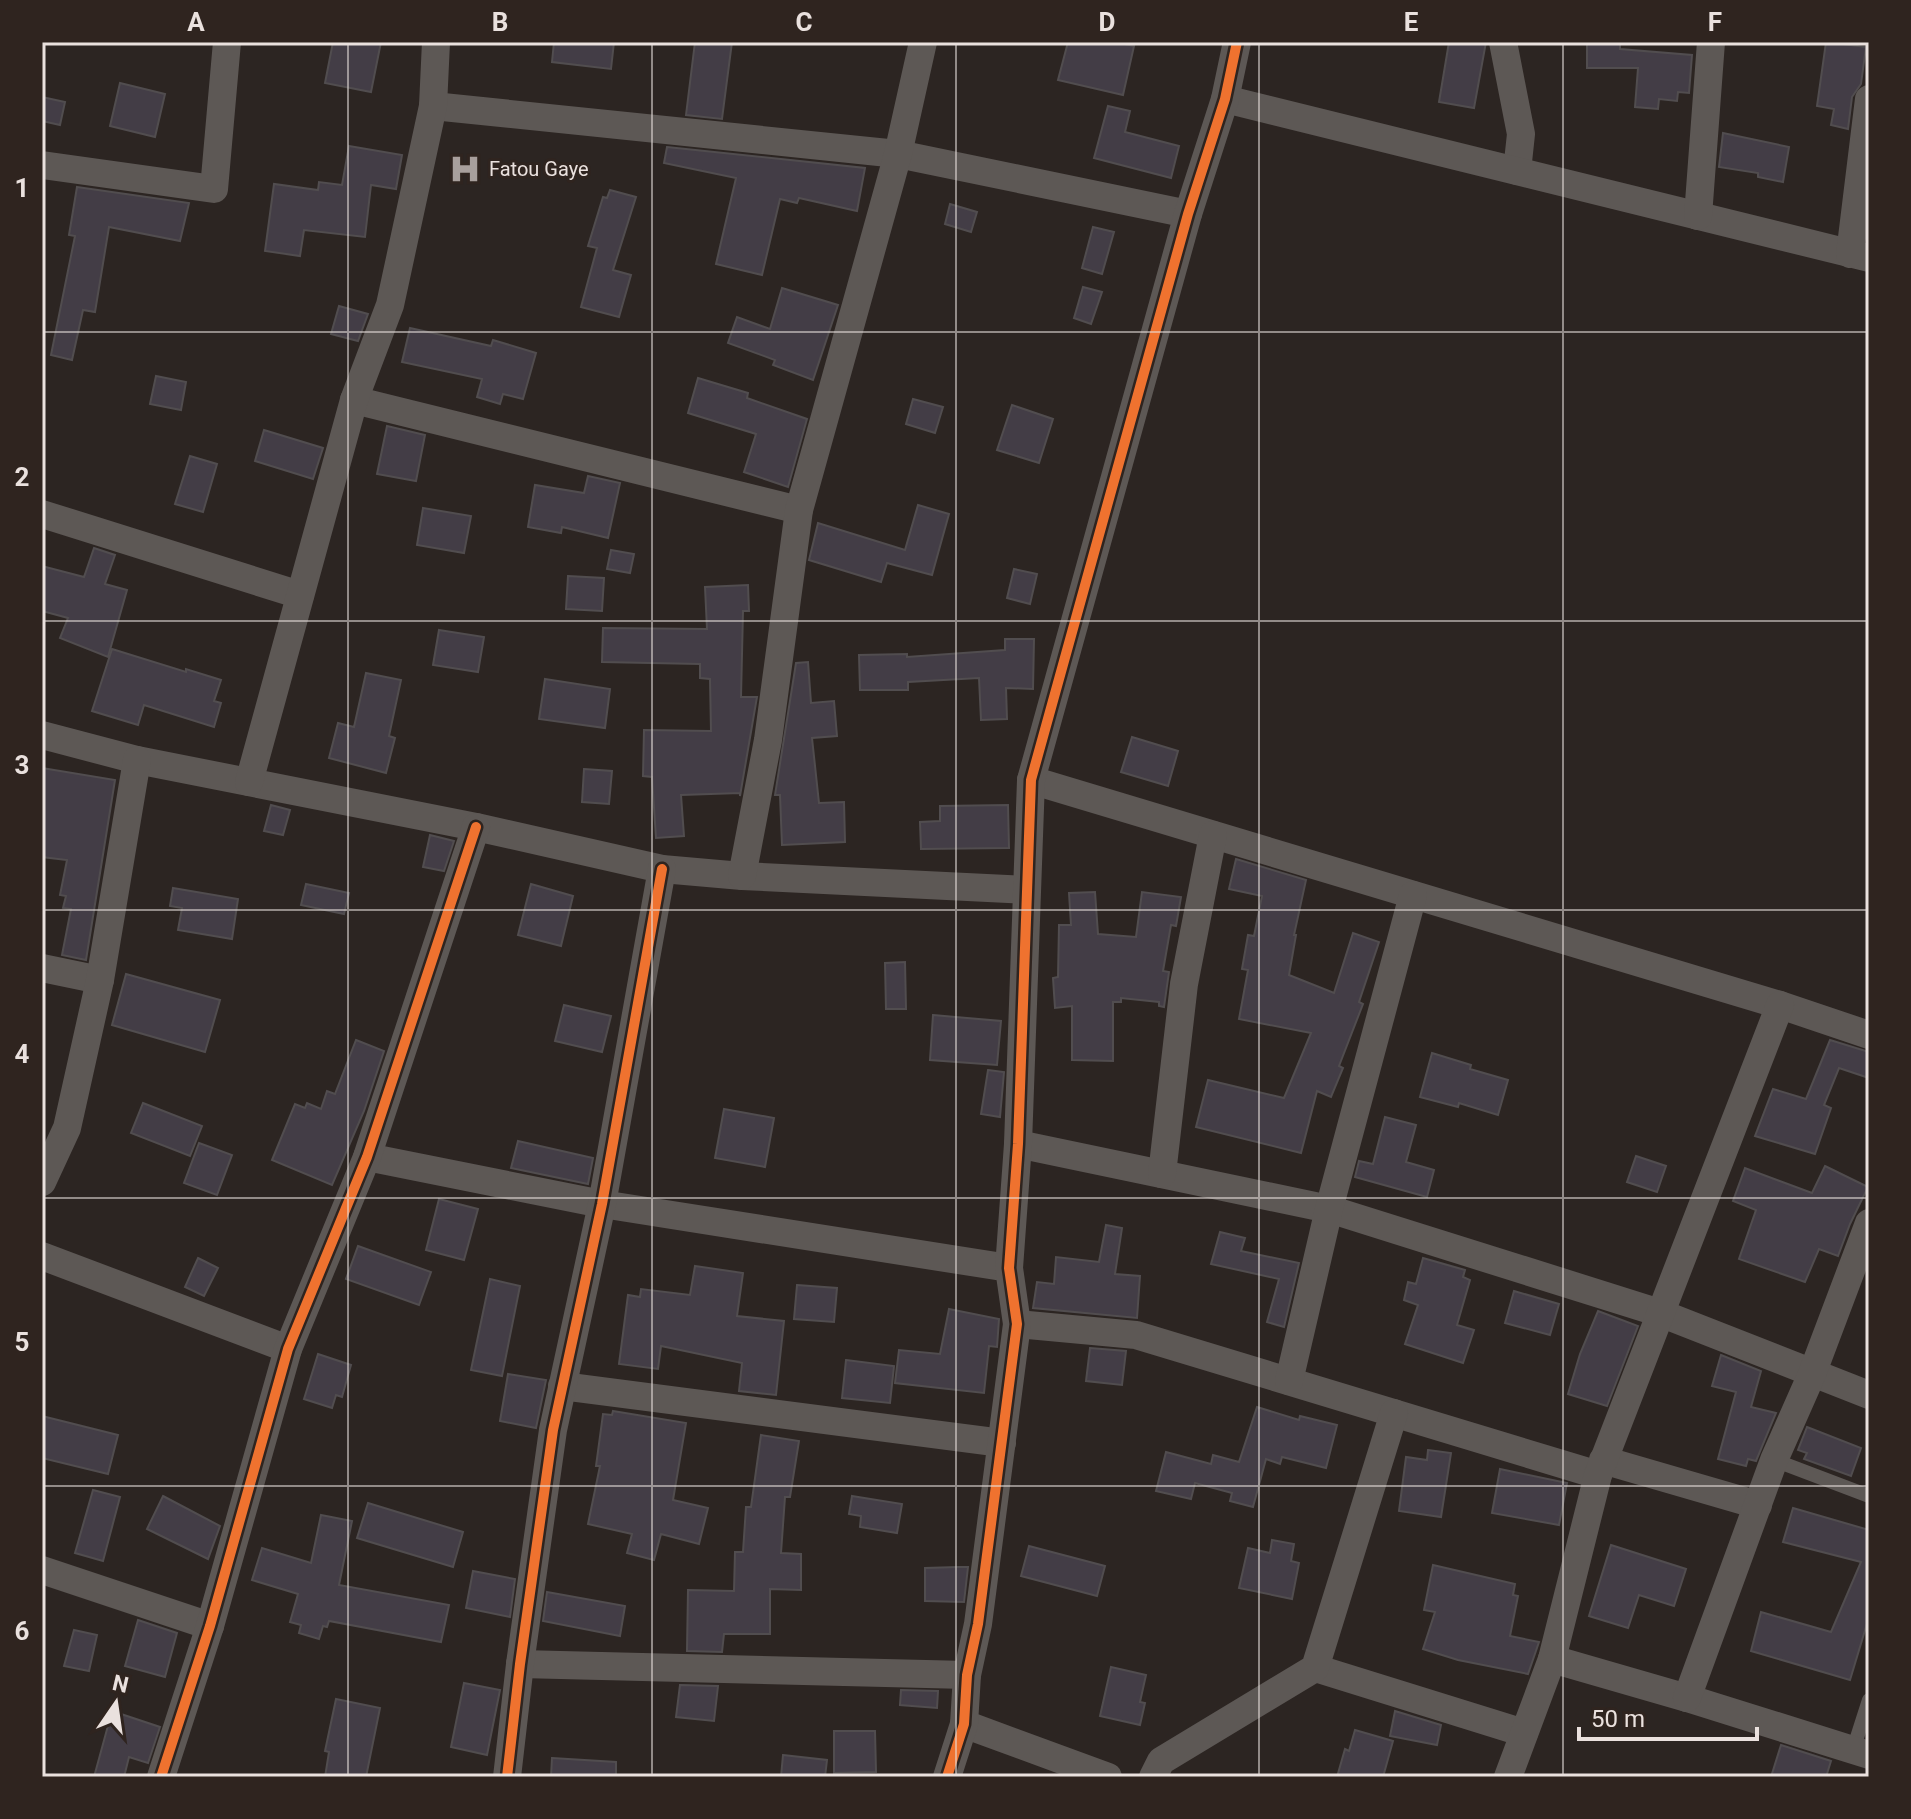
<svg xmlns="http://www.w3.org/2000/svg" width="1911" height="1819" viewBox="0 0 1911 1819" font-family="Roboto,sans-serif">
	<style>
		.building { fill: #433d46; stroke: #514d4f; stroke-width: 2 }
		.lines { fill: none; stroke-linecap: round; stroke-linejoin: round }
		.service { stroke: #5d5855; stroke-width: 14 }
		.minor { stroke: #5d5855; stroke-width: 28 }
		.cycleway-casing { stroke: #2f241f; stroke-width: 15 }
		.cycleway { stroke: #ef722f; stroke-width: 10 }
		.grid { fill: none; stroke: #eae1de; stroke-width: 2; stroke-opacity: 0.55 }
		.labels { text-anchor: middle; stroke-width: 6; stroke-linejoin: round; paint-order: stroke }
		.poi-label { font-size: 20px; fill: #eae1de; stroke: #2f241f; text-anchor: start }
		.neatline { fill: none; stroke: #eae1de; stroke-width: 3 }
		.grid-label { font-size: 26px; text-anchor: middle; font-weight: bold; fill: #eae1de }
	</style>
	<rect width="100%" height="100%" fill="#2c2522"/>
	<g class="building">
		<polygon points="333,42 381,42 371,92 325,83"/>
		<polygon points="554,42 614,42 611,69 552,62"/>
		<polygon points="695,42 732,42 722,119 686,115"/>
		<polygon points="1068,42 1115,42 1134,46 1123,95 1058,80"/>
		<polygon points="1449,42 1486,42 1474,108 1439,102"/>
		<polygon points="1587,42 1620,42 1620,49 1692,55 1689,93 1678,92 1677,101 1659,99 1658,109 1635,107 1638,68 1587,68"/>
		<polygon points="1826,42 1866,47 1861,84 1852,97 1848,129 1831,125 1834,109 1817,106"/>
		<polygon points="120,83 165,94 155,137 110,126"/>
		<polygon points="42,97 65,102 60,125 42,121"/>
		<polygon points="1108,106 1130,111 1125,132 1179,146 1171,178 1094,158"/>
		<polygon points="1723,133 1789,147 1783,182 1758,177 1758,173 1719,167"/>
		<polygon points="349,146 402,155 396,189 371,185 365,237 304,230 300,256 265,251 274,184 318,190 319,182 342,185"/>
		<polygon points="667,147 865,168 857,211 799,198 797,203 780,199 762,275 716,264 736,178 664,163"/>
		<polygon points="77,187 189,203 180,241 109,227 95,312 83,310 72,360 51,355 75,236 69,235"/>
		<polygon points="610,190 636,197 613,270 631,275 619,317 581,307 597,248 588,246 603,197 607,198"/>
		<polygon points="950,204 977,212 971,232 945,224"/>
		<polygon points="1093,227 1114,232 1102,274 1082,268"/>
		<polygon points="1083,287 1102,292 1091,324 1074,318"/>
		<polygon points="782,288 838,305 813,380 773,365 775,360 728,343 737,317 770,329"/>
		<polygon points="339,306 368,314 358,341 331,334"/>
		<polygon points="410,328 491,346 493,340 536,353 523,399 503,394 500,404 477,397 482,379 402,362"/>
		<polygon points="156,376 186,382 181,410 150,404"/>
		<polygon points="698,378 748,393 747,398 807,419 788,487 744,472 756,434 688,413"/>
		<polygon points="913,399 943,407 935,433 906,424"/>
		<polygon points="1012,405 1053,419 1039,463 997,450"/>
		<polygon points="387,426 425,435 416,481 377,474"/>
		<polygon points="264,430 323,448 313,479 255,461"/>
		<polygon points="190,456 217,464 203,512 175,504"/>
		<polygon points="588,476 620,483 608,538 562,527 561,533 528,527 535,485 584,493"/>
		<polygon points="918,505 949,514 932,575 887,563 881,582 809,560 818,523 905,550"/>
		<polygon points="423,508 471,516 464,553 417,545"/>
		<polygon points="94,548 115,555 105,584 127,590 108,657 60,638 68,618 42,611 42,566 84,577"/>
		<polygon points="611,550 634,554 630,573 607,569"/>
		<polygon points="1014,569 1037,574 1030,604 1007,598"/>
		<polygon points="568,576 604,578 602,611 566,609"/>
		<polygon points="748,585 749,611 743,611 741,697 757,697 740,796 740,793 681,795 684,836 656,838 652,777 643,776 644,730 711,731 710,679 700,678 700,664 602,662 603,628 707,629 705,587"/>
		<polygon points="439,630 484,637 478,672 433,665"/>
		<polygon points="1005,639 1034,639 1033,689 1006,688 1007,719 981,720 979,678 908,682 908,690 860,690 859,655 907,654 907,657 1005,650"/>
		<polygon points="112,649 186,672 186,669 221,680 214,701 221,703 214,727 144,705 138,725 92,711"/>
		<polygon points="808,662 811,703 834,701 837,736 812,738 819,803 844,802 845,842 782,845 780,795 775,795 796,663"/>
		<polygon points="366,673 401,680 389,736 395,738 386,773 329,758 338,723 354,727"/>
		<polygon points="545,679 610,689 605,728 539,719"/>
		<polygon points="1132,737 1178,751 1168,786 1121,772"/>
		<polygon points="42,768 115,780 86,960 62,955 71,909 63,908 66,896 60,895 67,860 42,857"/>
		<polygon points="584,769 612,771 609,804 582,802"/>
		<polygon points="271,805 290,810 283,835 264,831"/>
		<polygon points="1008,805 1009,848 921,849 920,822 940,821 940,806"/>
		<polygon points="430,835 454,841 444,871 423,867"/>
		<polygon points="1236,859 1306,880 1294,935 1296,935 1289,975 1334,993 1353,933 1379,942 1359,1002 1363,1004 1339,1066 1343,1068 1331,1097 1317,1091 1301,1153 1196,1127 1208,1080 1284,1098 1311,1033 1239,1019 1248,970 1242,969 1248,935 1254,936 1262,896 1229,889"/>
		<polygon points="306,884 349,893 344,914 301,905"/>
		<polygon points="531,884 573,896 561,946 518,935"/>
		<polygon points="173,888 238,899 232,939 178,930 182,908 170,906"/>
		<polygon points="1095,892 1098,934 1136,937 1142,892 1181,897 1176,926 1171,925 1163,971 1169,972 1164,1007 1159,1006 1159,1002 1121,998 1121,1002 1113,1002 1113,1061 1072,1060 1072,1006 1055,1008 1053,978 1058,977 1059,925 1071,925 1069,893"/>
		<polygon points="905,962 906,1009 886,1009 885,963"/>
		<polygon points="126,974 220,1000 205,1052 112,1025"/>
		<polygon points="564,1005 611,1016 602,1052 555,1041"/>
		<polygon points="933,1015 1001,1021 997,1065 930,1060"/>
		<polygon points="356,1040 384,1051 364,1111 332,1185 272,1160 295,1104 305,1108 307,1103 321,1109 327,1091 335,1094"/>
		<polygon points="1830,1040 1869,1052 1869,1078 1839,1068 1824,1105 1831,1108 1815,1154 1755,1136 1773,1089 1806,1099"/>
		<polygon points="1432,1053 1471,1065 1470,1069 1508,1080 1498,1115 1459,1103 1458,1107 1420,1097"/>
		<polygon points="988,1070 1004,1072 1000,1117 981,1114"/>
		<polygon points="143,1103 202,1126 190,1156 131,1133"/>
		<polygon points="724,1109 774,1118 765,1167 715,1158"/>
		<polygon points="1385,1117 1416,1125 1406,1162 1434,1170 1427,1197 1355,1177 1359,1161 1373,1164"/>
		<polygon points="518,1141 593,1158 588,1184 511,1168"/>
		<polygon points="199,1143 232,1155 217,1195 184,1183"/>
		<polygon points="1636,1156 1666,1166 1657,1192 1627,1182"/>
		<polygon points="1825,1166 1868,1187 1850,1224 1838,1256 1819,1249 1805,1282 1739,1259 1756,1210 1733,1201 1745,1168 1812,1193"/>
		<polygon points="439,1199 478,1209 464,1260 426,1250"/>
		<polygon points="1106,1225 1122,1228 1115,1274 1140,1276 1137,1318 1033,1308 1037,1282 1054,1284 1056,1257 1099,1262"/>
		<polygon points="1220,1232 1245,1238 1241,1251 1299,1263 1284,1327 1267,1322 1279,1279 1211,1264"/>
		<polygon points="358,1246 431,1272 419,1305 346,1279"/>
		<polygon points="198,1258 218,1268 204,1296 185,1287"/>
		<polygon points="1423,1258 1465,1270 1463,1277 1470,1280 1457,1325 1474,1330 1463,1363 1405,1344 1418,1305 1404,1300 1408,1282 1416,1284"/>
		<polygon points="695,1266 743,1273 737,1316 784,1321 776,1395 739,1391 742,1363 661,1346 658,1369 619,1364 628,1295 640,1297 641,1289 690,1295"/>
		<polygon points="490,1279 520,1286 502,1376 471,1370"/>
		<polygon points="797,1285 837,1288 834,1322 794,1319"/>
		<polygon points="1514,1291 1559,1304 1550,1335 1505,1323"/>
		<polygon points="949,1309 999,1319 997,1347 989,1346 984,1393 895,1383 899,1350 940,1354"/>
		<polygon points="1598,1311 1638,1326 1607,1406 1568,1394 1580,1354"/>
		<polygon points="1090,1348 1126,1351 1122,1385 1086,1381"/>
		<polygon points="318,1354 351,1365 342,1397 336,1395 332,1408 304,1399"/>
		<polygon points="1721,1355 1761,1371 1751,1407 1776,1413 1756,1461 1748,1459 1746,1466 1718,1459 1736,1392 1712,1386"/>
		<polygon points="846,1360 894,1366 890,1403 842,1398"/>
		<polygon points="508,1374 546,1380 536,1428 500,1421"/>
		<polygon points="1257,1407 1299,1420 1300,1416 1337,1425 1326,1468 1282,1457 1280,1464 1266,1459 1253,1507 1230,1501 1232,1493 1195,1483 1191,1499 1156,1491 1166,1452 1211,1464 1213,1455 1239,1462"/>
		<polygon points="613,1411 686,1423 673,1500 708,1508 699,1544 661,1534 654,1560 627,1553 632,1534 588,1524 600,1466 596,1466 603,1414 612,1415"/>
		<polygon points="42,1416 118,1435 108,1474 42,1458"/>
		<polygon points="1807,1427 1861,1448 1851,1476 1804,1459 1807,1453 1798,1450"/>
		<polygon points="761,1435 799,1441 790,1497 785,1497 781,1553 801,1554 801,1590 770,1589 770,1634 724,1634 722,1652 687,1651 688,1590 734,1591 735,1552 743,1552 746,1507 751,1507"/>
		<polygon points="1428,1450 1451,1453 1441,1517 1399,1511 1406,1457 1427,1460"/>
		<polygon points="1500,1469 1567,1483 1559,1525 1492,1513"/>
		<polygon points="93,1490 120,1497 103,1561 75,1553"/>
		<polygon points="163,1496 220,1526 208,1559 147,1529"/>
		<polygon points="852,1496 902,1504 897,1533 860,1527 861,1516 849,1514"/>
		<polygon points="368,1503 463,1532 453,1567 357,1538"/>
		<polygon points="1793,1508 1869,1530 1869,1617 1850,1680 1751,1651 1761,1612 1831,1632 1861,1562 1783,1542"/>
		<polygon points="321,1515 352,1521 339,1585 449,1605 441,1642 329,1621 327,1627 323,1626 319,1639 299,1633 301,1625 290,1622 298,1594 252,1580 262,1548 311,1563"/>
		<polygon points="1272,1540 1294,1544 1291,1561 1299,1563 1292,1599 1239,1588 1248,1548 1270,1553"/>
		<polygon points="1611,1545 1686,1569 1674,1606 1639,1595 1628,1628 1589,1616"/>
		<polygon points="1029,1546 1105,1566 1097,1596 1021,1576"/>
		<polygon points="1433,1565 1515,1584 1513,1595 1518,1596 1510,1636 1539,1642 1528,1674 1458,1660 1423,1649 1435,1612 1424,1610"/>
		<polygon points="958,1567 968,1567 964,1602 925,1601 925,1568"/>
		<polygon points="473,1571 515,1579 510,1617 466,1608"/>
		<polygon points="547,1592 625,1606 620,1636 543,1621"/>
		<polygon points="138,1620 177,1633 165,1677 125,1666"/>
		<polygon points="74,1630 97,1635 89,1671 64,1666"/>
		<polygon points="1111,1667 1146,1675 1140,1702 1145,1703 1140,1725 1100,1716"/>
		<polygon points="464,1683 500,1690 487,1755 451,1747"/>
		<polygon points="680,1685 718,1686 714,1721 676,1717"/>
		<polygon points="901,1690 938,1691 937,1708 900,1705"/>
		<polygon points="336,1699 380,1708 366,1777 325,1777 329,1752 325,1751"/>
		<polygon points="112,1711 160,1727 148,1763 129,1757 124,1777 94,1777"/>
		<polygon points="1395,1711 1441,1725 1437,1745 1390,1736"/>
		<polygon points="1355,1730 1393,1741 1383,1777 1337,1777 1345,1749 1349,1751"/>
		<polygon points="834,1731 875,1731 876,1772 834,1773"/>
		<polygon points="1781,1745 1831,1761 1826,1777 1771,1777"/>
		<polygon points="783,1755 827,1760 825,1777 781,1777"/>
		<polygon points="552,1758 616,1762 616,1777 551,1777"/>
	</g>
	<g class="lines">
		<g class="service">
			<polyline points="1774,1460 1869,1496"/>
			<polyline points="1853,1750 1869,1700"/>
		</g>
		<g class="minor">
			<polyline points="1503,42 1521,134 1517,171"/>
			<polyline points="1225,99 1869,258"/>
			<polyline points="433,106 898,154 1188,214"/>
			<polyline points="42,165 214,189 227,42"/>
			<polyline points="1698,216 1711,42"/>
			<polyline points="1850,254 1869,99"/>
			<polyline points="354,400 799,510"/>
			<polyline points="42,514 300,595"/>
			<polyline points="42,735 137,760 476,827 662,869 742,876 1026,890"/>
			<polyline points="1031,780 1780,1005 1869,1035"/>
			<polyline points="249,782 354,400 390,305 433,106 436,42"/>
			<polyline points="742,876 768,740 799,510 898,154 923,42"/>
			<polyline points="42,968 100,980"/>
			<polyline points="1018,1144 1329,1209 1660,1313 1869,1395"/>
			<polyline points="367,1157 602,1204 1009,1268"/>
			<polyline points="1162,1174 1184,984 1213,835"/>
			<polyline points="42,1182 67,1128 100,980 137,760"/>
			<polyline points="42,1256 288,1349"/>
			<polyline points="1017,1324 1136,1335 1598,1475"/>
			<polyline points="1289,1381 1329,1209 1413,895"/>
			<polyline points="562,1386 1002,1443"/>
			<polyline points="1603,1460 1758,1505"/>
			<polyline points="42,1570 210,1626"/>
			<polyline points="1552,1659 1687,1698 1869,1755"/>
			<polyline points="520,1664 967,1675"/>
			<polyline points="1315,1668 1524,1733"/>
			<polyline points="1687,1698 1774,1460 1812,1374 1869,1223"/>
			<polyline points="964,1724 1108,1777"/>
			<polyline points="161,1777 210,1626 288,1349 367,1157 476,827"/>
			<polyline points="507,1777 520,1664 553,1430 602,1204 662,869"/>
			<polyline points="947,1777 964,1724 967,1675 978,1624 1017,1324 1009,1268 1018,1144 1031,780 1188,214 1225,99 1237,42"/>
			<polyline points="1153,1777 1161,1761 1315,1668 1394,1413"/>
			<polyline points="1508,1777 1552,1659 1598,1475 1780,1005"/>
		</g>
		<defs>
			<g id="cycleway">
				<polyline points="161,1777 210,1626 288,1349 367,1157 476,827"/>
				<polyline points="507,1777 520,1664 553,1430 602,1204 662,869"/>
				<polyline points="947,1777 964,1724 967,1675 978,1624 1017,1324 1009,1268 1018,1144 1031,780 1188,214 1225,99 1237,42"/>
			</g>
		</defs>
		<use href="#cycleway" class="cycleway-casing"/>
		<use href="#cycleway" class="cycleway"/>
	</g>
	<path class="grid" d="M348 42V1777M652 42V1777M956 42V1777M1259 42V1777M1563 42V1777M42 332H1869M42 621H1869M42 910H1869M42 1198H1869M42 1486H1869"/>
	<defs>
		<symbol id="hospital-bare" viewBox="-9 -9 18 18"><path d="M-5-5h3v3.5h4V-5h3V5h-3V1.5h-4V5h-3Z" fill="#a89f9c" stroke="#2f241f" stroke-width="2.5" paint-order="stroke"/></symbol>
	</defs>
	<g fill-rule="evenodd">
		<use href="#hospital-bare" x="443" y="147" width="44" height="44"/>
	</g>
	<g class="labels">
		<g class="poi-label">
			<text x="489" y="176">Fatou Gaye</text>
		</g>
	</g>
	<rect width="1911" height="1819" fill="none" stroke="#2f241f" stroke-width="88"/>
	<g transform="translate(116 1703) rotate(13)" stroke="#2f241f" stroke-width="6" paint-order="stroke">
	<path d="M0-6L14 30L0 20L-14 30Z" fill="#eae1de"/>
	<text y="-12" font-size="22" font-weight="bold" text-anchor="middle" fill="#eae1de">N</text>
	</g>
	<path d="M1579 1727v12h178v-12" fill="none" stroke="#eae1de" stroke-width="4"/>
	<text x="1591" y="1727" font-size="24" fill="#eae1de" stroke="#2f241f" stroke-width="6" paint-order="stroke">50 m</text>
	<rect x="44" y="44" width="1823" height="1731" class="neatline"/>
	<g class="grid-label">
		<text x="196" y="31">A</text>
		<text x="500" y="31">B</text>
		<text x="804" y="31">C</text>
		<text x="1107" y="31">D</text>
		<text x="1411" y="31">E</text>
		<text x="1715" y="31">F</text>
		<text x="22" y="197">1</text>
		<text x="22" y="486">2</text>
		<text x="22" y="774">3</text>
		<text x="22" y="1063">4</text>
		<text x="22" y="1351">5</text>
		<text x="22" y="1640">6</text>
	</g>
</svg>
